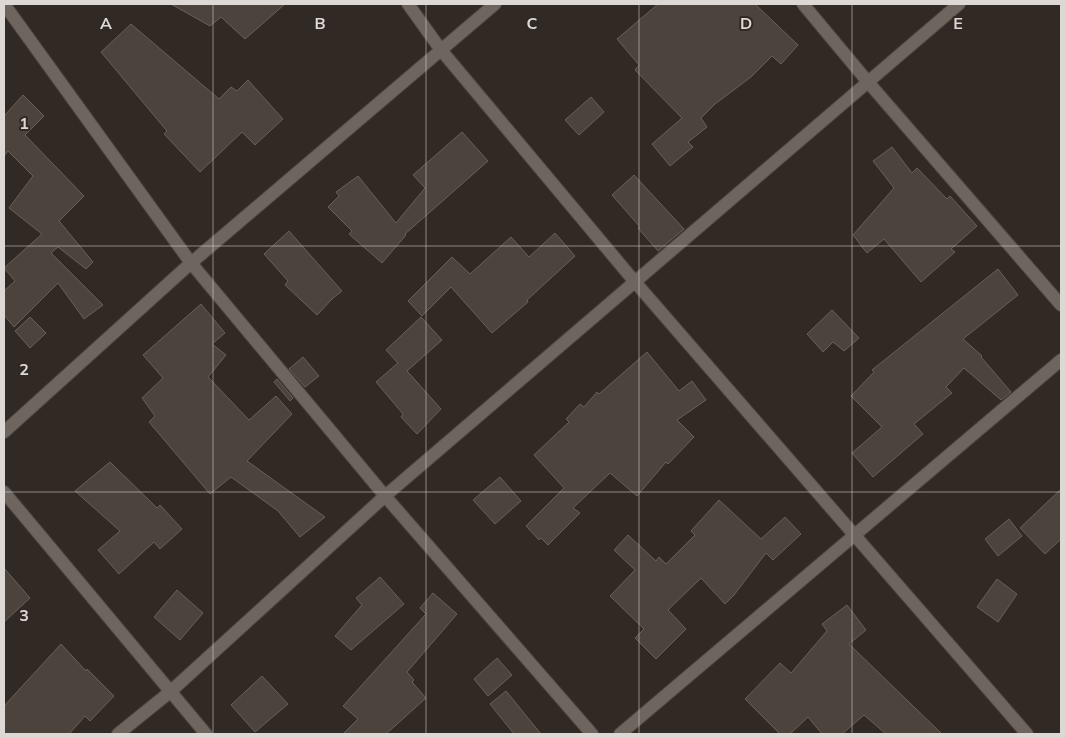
<svg xmlns="http://www.w3.org/2000/svg" width="1065" height="738" viewBox="0 0 1065 738" font-family="Mulish,sans-serif">
	<style>
		.building { fill: #4b433c; stroke: #696059 }
		.lines { fill: none; stroke-linecap: round; stroke-linejoin: round }
		.street-casing { stroke: #4c4541; stroke-width: 14 }
		.street { stroke: #6e655e; stroke-width: 12 }
		.grid { fill: none; stroke: #ded8d5; stroke-width: 1; stroke-opacity: 0.55 }
		.grid-label { font-size: 16px; text-anchor: middle; font-weight: bold; fill: #ded8d5; stroke: #312923; stroke-width: 4; stroke-linejoin: round; paint-order: stroke }
	</style>
	<rect width="100%" height="100%" fill="#312923"/>
	<g class="building">
		<polygon points="171,4 285,4 245,39 221,17 210,26"/>
		<polygon points="658,4 755,4 798,45 781,64 772,56 751,77 715,104 701,118 707,127 688,142 693,147 670,166 652,144 682,118 635,70 639,65 617,39"/>
		<polygon points="131,24 219,99 231,87 237,91 248,80 283,119 255,145 242,132 200,172 164,134 167,131 101,52"/>
		<polygon points="23,95 44,116 25,135 84,196 59,221 93,262 86,269 58,247 51,253 103,305 84,319 58,283 14,327 4,315 4,291 15,281 4,268 42,234 9,208 33,176 8,151 4,156 4,114 5,115"/>
		<polygon points="591,97 604,112 579,135 565,120"/>
		<polygon points="462,132 488,161 405,234 406,235 382,263 349,234 352,231 328,207 339,196 336,192 358,176 396,223 425,188 413,175"/>
		<polygon points="892,147 912,173 917,168 947,199 950,196 977,226 951,249 955,252 921,282 884,239 867,253 853,235 894,188 873,161"/>
		<polygon points="634,175 684,229 658,251 638,228 640,227 612,195"/>
		<polygon points="289,231 342,291 333,298 317,315 285,285 288,281 264,254"/>
		<polygon points="555,233 575,256 527,300 528,302 492,333 451,287 422,316 408,301 452,257 470,274 511,237 529,257"/>
		<polygon points="998,269 1018,295 963,339 982,356 981,357 1011,392 1001,400 964,368 946,387 952,393 914,424 923,434 873,477 852,453 882,427 851,396 874,372 872,370"/>
		<polygon points="201,304 225,333 212,344 226,355 208,377 249,420 276,396 292,414 247,461 325,517 300,537 278,511 231,477 210,494 149,422 155,416 142,398 163,378 143,355"/>
		<polygon points="832,310 859,338 844,351 833,342 823,352 807,334"/>
		<polygon points="30,317 46,333 30,348 15,331"/>
		<polygon points="421,317 442,340 407,371 441,409 417,434 401,417 403,414 376,382 398,363 386,350"/>
		<polygon points="647,352 679,391 692,381 706,400 677,420 694,437 668,464 666,462 637,496 610,473 573,508 580,513 548,545 541,538 539,540 526,526 564,488 534,455 569,422 566,419 580,404 584,407 597,392 599,394"/>
		<polygon points="303,357 319,376 305,387 289,369"/>
		<polygon points="277,379 293,398 290,401 274,382"/>
		<polygon points="110,462 157,508 160,505 182,529 160,549 154,542 119,574 98,550 120,531 75,491"/>
		<polygon points="500,477 521,501 495,524 473,500"/>
		<polygon points="1061,489 1061,539 1045,554 1020,528"/>
		<polygon points="719,500 761,539 785,517 801,534 773,560 766,553 734,595 725,604 701,578 668,610 686,629 656,659 635,638 644,629 610,596 635,570 614,550 628,535 656,561 659,557 666,564 695,535 691,531"/>
		<polygon points="1009,519 1022,536 998,556 985,539"/>
		<polygon points="4,568 30,598 4,622"/>
		<polygon points="380,577 404,604 351,650 335,636 362,605 356,598"/>
		<polygon points="997,579 1017,594 998,622 977,607"/>
		<polygon points="177,590 203,613 180,640 154,617"/>
		<polygon points="433,593 457,614 407,672 414,680 412,682 426,698 386,734 343,734 358,719 343,706 426,614 420,608"/>
		<polygon points="847,605 866,630 849,644 942,734 886,734 864,715 842,734 822,734 808,717 790,734 780,734 745,699 780,663 791,673 827,631 822,624"/>
		<polygon points="61,644 86,671 87,669 114,696 90,721 85,716 69,734 4,734 4,706"/>
		<polygon points="497,658 512,675 488,696 474,679"/>
		<polygon points="262,676 288,704 255,732 231,705"/>
		<polygon points="506,691 541,734 514,734 490,704"/>
	</g>
	<g class="lines">
		<defs>
			<g id="street">
				<polyline points="4,4 191,263 385,496 592,734"/>
				<polyline points="408,4 441,50 635,282 1027,734"/>
				<polyline points="803,4 868,82 1061,305"/>
				<polyline points="4,432 191,263 495,4"/>
				<polyline points="4,492 206,734"/>
				<polyline points="118,734 170,692 385,496 959,4"/>
				<polyline points="620,734 1061,360"/>
			</g>
		</defs>
		<use href="#street" class="street-casing"/>
		<use href="#street" class="street"/>
	</g>
	<path class="grid" d="M213 4V734M426 4V734M639 4V734M852 4V734M4 246H1061M4 492H1061"/>
	<g class="grid-label">
		<text x="106" y="29">A</text>
		<text x="320" y="29">B</text>
		<text x="532" y="29">C</text>
		<text x="746" y="29">D</text>
		<text x="958" y="29">E</text>
		<text x="24" y="129">1</text>
		<text x="24" y="375">2</text>
		<text x="24" y="621">3</text>
	</g>
	<rect width="1065" height="738" fill="none" stroke="#ded8d5" stroke-width="10"/>
</svg>
